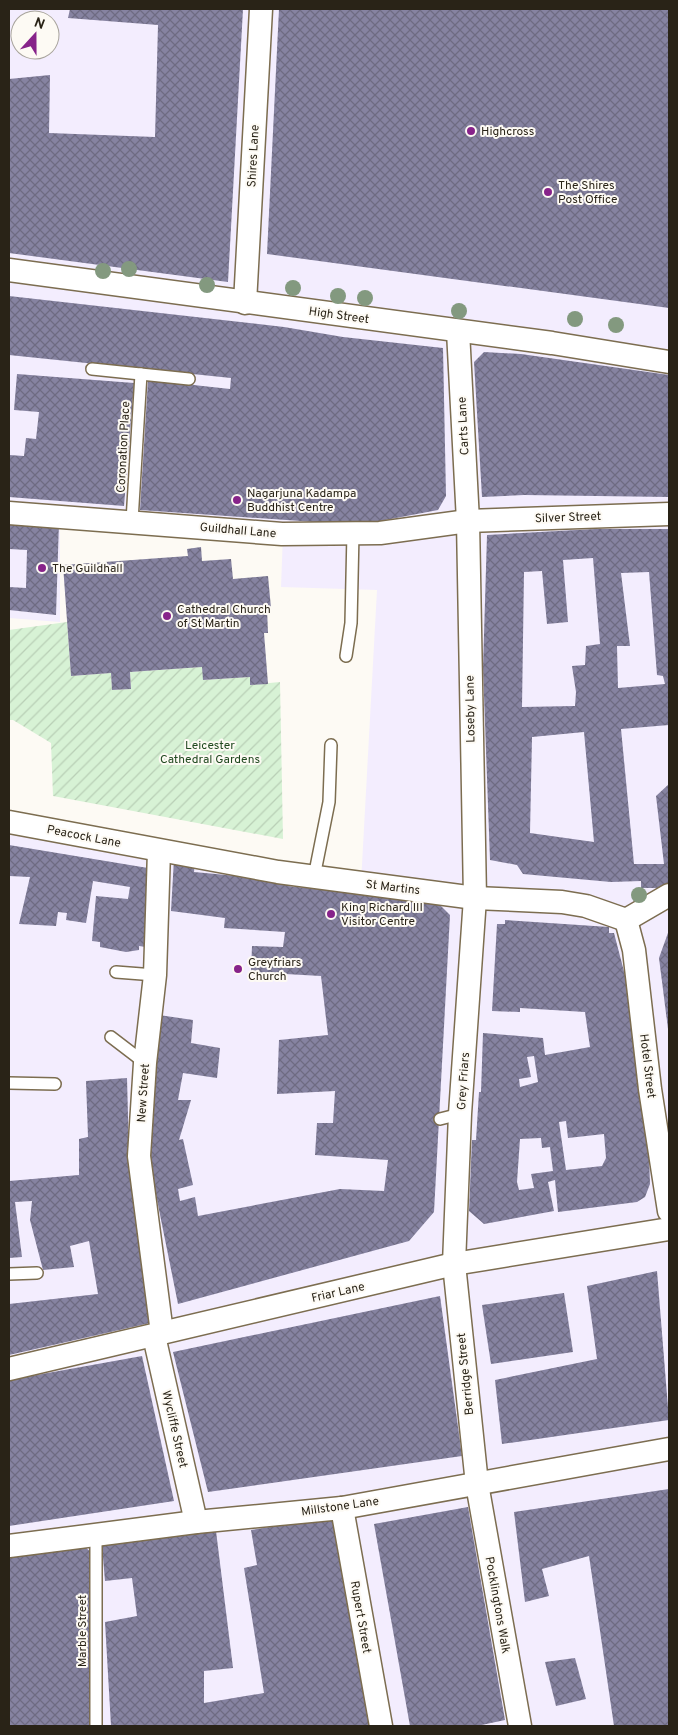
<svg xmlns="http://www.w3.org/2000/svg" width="678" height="1735" viewBox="0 0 678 1735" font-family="Overpass,sans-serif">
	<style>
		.commercial { fill: #f3edfe; fill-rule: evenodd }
		.garden { fill: url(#garden-furrows) }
		.building { fill: url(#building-cross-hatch); fill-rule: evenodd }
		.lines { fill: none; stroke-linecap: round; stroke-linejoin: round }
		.lane-casing { stroke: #7c6d50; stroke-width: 14 }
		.street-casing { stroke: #7c6d50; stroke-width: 25 }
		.lane { stroke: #fff; stroke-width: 11 }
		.street { stroke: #fff; stroke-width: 22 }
		.tree { fill: #83997f }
		.poi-dot { fill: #87238a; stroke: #fdfaf4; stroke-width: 2 }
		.labels { text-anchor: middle; stroke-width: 4; stroke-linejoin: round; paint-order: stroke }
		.poi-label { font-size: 12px; fill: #292317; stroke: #fdfaf4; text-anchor: start }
		.street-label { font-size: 12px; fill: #292317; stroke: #fdfaf4 }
		.park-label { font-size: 12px; fill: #20491f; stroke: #fdfaf4 }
	</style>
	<defs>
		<pattern id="garden-furrows" width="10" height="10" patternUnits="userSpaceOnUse" patternTransform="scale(1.25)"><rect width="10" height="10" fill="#d7f2d5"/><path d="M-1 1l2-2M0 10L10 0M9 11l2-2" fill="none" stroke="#b9cfb6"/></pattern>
		<pattern id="building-cross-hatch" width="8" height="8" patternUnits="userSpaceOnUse" patternTransform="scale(1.25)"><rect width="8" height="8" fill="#8683a1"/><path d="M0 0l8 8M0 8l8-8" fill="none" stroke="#6e6b82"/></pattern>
	</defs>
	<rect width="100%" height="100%" fill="#fdfaf4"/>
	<path class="commercial" d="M9 9H669V1726H9V822L361 883 377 590 281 587 283 534 60 525V622L9 618ZM20 20H50V50H20Z"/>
	<polygon class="garden" points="67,622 71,676 111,673 112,690 131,689 130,672 202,667 204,680 250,677 250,685 280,682 283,839 53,796 51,743 13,720 9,720 9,630"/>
	<g class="building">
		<polygon points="70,9 243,9 228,282 9,253 9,79 50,75 49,133 155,137 158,25 68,18"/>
		<polygon points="279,9 669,9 669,308 267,254"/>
		<polygon points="9,296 284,327 343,337 443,348 446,496 438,510 359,525 140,510 148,380 230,389 231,378 9,355"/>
		<polygon points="484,352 521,354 669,375 669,497 524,495 482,497 474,362"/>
		<polygon points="17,374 134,383 124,506 9,497 9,455 24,456 26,438 36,439 39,412 14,410"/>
		<polygon points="9,520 59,522 56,615 9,610 9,587 26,588 27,550 9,549"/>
		<path d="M595 529H669V725L621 729 634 864H664L656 796 669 784V886L664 888H641V881L611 882 523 874 517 865 490 860 483 668 487 535ZM593 558 600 644 586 646 585 665 572 666 576 692 575 706 522 707 524 572 542 571 547 624 568 622 563 560ZM649 572 657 675 663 676 665 684 618 688 617 646H630L621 573ZM584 732 594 842 530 833 532 737Z"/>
		<polygon points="201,547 202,561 231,559 233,579 268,576 271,608 267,609 268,633 264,633 268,684 250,685 250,677 203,680 202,667 130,672 131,689 112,690 111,673 71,676 63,565 188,556 187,549"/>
		<polygon points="9,845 154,869 146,947 139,946 139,950 126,952 100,947 100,942 92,941 96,896 128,899 130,887 93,881 86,923 66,920 67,913 58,912 56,926 19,924 30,877 9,876"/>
		<polygon points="174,859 195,862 194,872 289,881 288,886 437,902 450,915 434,1212 409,1241 178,1304 148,1155 159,1015 193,1020 191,1043 220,1048 217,1078 183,1073 178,1100 191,1100 179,1140 183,1139 193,1185 178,1189 180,1201 195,1197 198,1216 340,1189 384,1191 388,1160 315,1155 317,1123 333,1123 335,1091 277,1094 279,1040 328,1035 321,976 251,972 252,946 283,947 285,932 224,928 225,918 171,911"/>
		<path d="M505 920 609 927V933H614L634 1010 648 1130 650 1184 645 1197 637 1202 558 1212 555 1180 548 1182 554 1211 484 1224 469 1211 472 1140H476L479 1092H481L483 1033 543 1038 545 1055 590 1047 585 1012 520 1008V1012L492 1011 497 924H505ZM534 1056 538 1082 520 1087 519 1079 531 1077 527 1057ZM566 1121 568 1138 604 1134 606 1158 602 1166 566 1170 559 1122ZM541 1138 542 1148 550 1147 553 1171 531 1174 534 1188 519 1190 517 1182 520 1139Z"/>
		<polygon points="669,930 669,1029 668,1029 659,958"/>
		<polygon points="127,1078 129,1154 150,1323 9,1355 9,1304 98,1294 89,1241 70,1246 74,1267 43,1270 30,1220 32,1201 15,1202 22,1257 9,1258 9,1181 79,1175 79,1139 88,1137 86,1081"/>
		<polygon points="657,1271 669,1420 502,1444 495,1380 597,1359 587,1286"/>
		<polygon points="564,1293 573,1352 491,1364 482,1305"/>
		<polygon points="440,1296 462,1456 208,1492 173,1352"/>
		<polygon points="142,1356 174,1501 9,1526 9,1380"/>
		<polygon points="669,1489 669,1726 614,1726 589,1556 542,1569 549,1596 525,1602 514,1512"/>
		<polygon points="468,1507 505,1720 477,1726 410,1726 374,1524"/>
		<polygon points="333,1517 370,1726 111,1726 105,1622 137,1616 132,1578 105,1581 102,1546 216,1531 233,1668 204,1671 204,1703 264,1693 244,1568 257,1565 251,1530"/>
		<polygon points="85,1547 92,1553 90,1726 9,1726 9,1557"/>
		<polygon points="575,1658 586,1699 556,1706 545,1662"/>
	</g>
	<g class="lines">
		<defs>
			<g id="lane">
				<polyline points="92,369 189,379"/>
				<polyline points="132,521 141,374"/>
				<polyline points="346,656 351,623 353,533"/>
				<polyline points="314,877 329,802 331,745"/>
				<polyline points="116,972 155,975"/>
				<polyline points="111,1037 145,1063"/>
				<polyline points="9,1083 55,1084"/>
				<polyline points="440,1119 460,1114"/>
				<polyline points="9,1274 37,1273"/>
				<polyline points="96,1726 96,1535"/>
			</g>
			<g id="street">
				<polyline points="9,270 552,343 669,362"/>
				<polyline points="245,303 261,9"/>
				<polyline points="458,331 468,521 475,898 460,1114 454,1264 477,1484 520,1726"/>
				<polyline points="9,513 282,534 380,533 468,521 669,514"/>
				<polyline points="9,822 278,872 475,898 562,902 586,906 626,920"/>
				<polyline points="159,851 155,975 145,1063 139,1156 162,1333"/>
				<polyline points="626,920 634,950 650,1089 669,1211"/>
				<polyline points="626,920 669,895"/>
				<polyline points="154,1336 196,1522"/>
				<polyline points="9,1369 454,1264 669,1229"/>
				<polyline points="342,1508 381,1726"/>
				<polyline points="9,1546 196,1522 342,1508 669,1449"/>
			</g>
		</defs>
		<use href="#lane" class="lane-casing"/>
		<use href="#street" class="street-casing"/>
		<use href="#lane" class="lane"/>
		<use href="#street" class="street"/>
	</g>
	<g class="tree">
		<circle cx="129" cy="269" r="8"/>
		<circle cx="103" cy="271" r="8"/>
		<circle cx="207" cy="285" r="8"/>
		<circle cx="293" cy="288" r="8"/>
		<circle cx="338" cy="296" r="8"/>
		<circle cx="365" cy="298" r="8"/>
		<circle cx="459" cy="311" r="8"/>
		<circle cx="575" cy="319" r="8"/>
		<circle cx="616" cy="325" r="8"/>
		<circle cx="639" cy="895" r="8"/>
	</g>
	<g class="poi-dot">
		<circle cx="471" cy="131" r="5"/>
		<circle cx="548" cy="192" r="5"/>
		<circle cx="237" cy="500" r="5"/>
		<circle cx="42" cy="568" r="5"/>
		<circle cx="167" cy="616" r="5"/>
		<circle cx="331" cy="914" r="5"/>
		<circle cx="238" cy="969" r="5"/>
	</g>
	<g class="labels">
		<g class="poi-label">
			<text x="481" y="135">Highcross</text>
			<text x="558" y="189">The Shires<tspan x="558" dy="14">Post Office</tspan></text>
			<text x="247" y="497">Nagarjuna Kadampa<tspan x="247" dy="14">Buddhist Centre</tspan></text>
			<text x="52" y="572">The Guildhall</text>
			<text x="177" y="613">Cathedral Church<tspan x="177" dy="14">of St Martin</tspan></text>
			<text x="341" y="911">King Richard III<tspan x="341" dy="14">Visitor Centre</tspan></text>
			<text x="248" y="966">Greyfriars<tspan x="248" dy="14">Church</tspan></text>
		</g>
		<g class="street-label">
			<text transform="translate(253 156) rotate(-87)" y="4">Shires Lane</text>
			<text transform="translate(339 315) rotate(8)" y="4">High Street</text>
			<text transform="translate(463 426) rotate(-93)" y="4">Carts Lane</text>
			<text transform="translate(123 447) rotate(-87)" y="4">Coronation Place</text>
			<text transform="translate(568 517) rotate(-2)" y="4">Silver Street</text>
			<text transform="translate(238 530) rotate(5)" y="4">Guildhall Lane</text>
			<text transform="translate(470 709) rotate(-91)" y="4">Loseby Lane</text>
			<text transform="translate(84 836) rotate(11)" y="4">Peacock Lane</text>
			<text transform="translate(393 887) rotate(7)" y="4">St Martins</text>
			<text transform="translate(648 1066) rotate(83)" y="4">Hotel Street</text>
			<text transform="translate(463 1081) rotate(-86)" y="4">Grey Friars</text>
			<text transform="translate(143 1093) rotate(-86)" y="4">New Street</text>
			<text transform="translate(338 1292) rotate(-13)" y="4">Friar Lane</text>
			<text transform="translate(465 1374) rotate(-96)" y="4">Berridge Street</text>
			<text transform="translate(175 1429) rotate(77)" y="4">Wycliffe Street</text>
			<text transform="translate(340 1506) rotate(-8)" y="4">Millstone Lane</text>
			<text transform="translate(498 1605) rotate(80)" y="4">Pocklingtons Walk</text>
			<text transform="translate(361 1617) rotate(80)" y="4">Rupert Street</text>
			<text transform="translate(82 1631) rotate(-90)" y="4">Marble Street</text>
		</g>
		<g class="park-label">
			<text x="210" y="749">Leicester<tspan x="210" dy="14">Cathedral Gardens</tspan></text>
		</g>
	</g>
	<rect width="678" height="1735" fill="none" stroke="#292317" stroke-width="20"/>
	<g transform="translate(35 35) rotate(21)"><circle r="24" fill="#fdfaf4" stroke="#a8a49c"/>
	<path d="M0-4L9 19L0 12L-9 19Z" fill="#87238a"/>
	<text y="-8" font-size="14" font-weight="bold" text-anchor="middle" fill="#292317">N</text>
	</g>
</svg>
